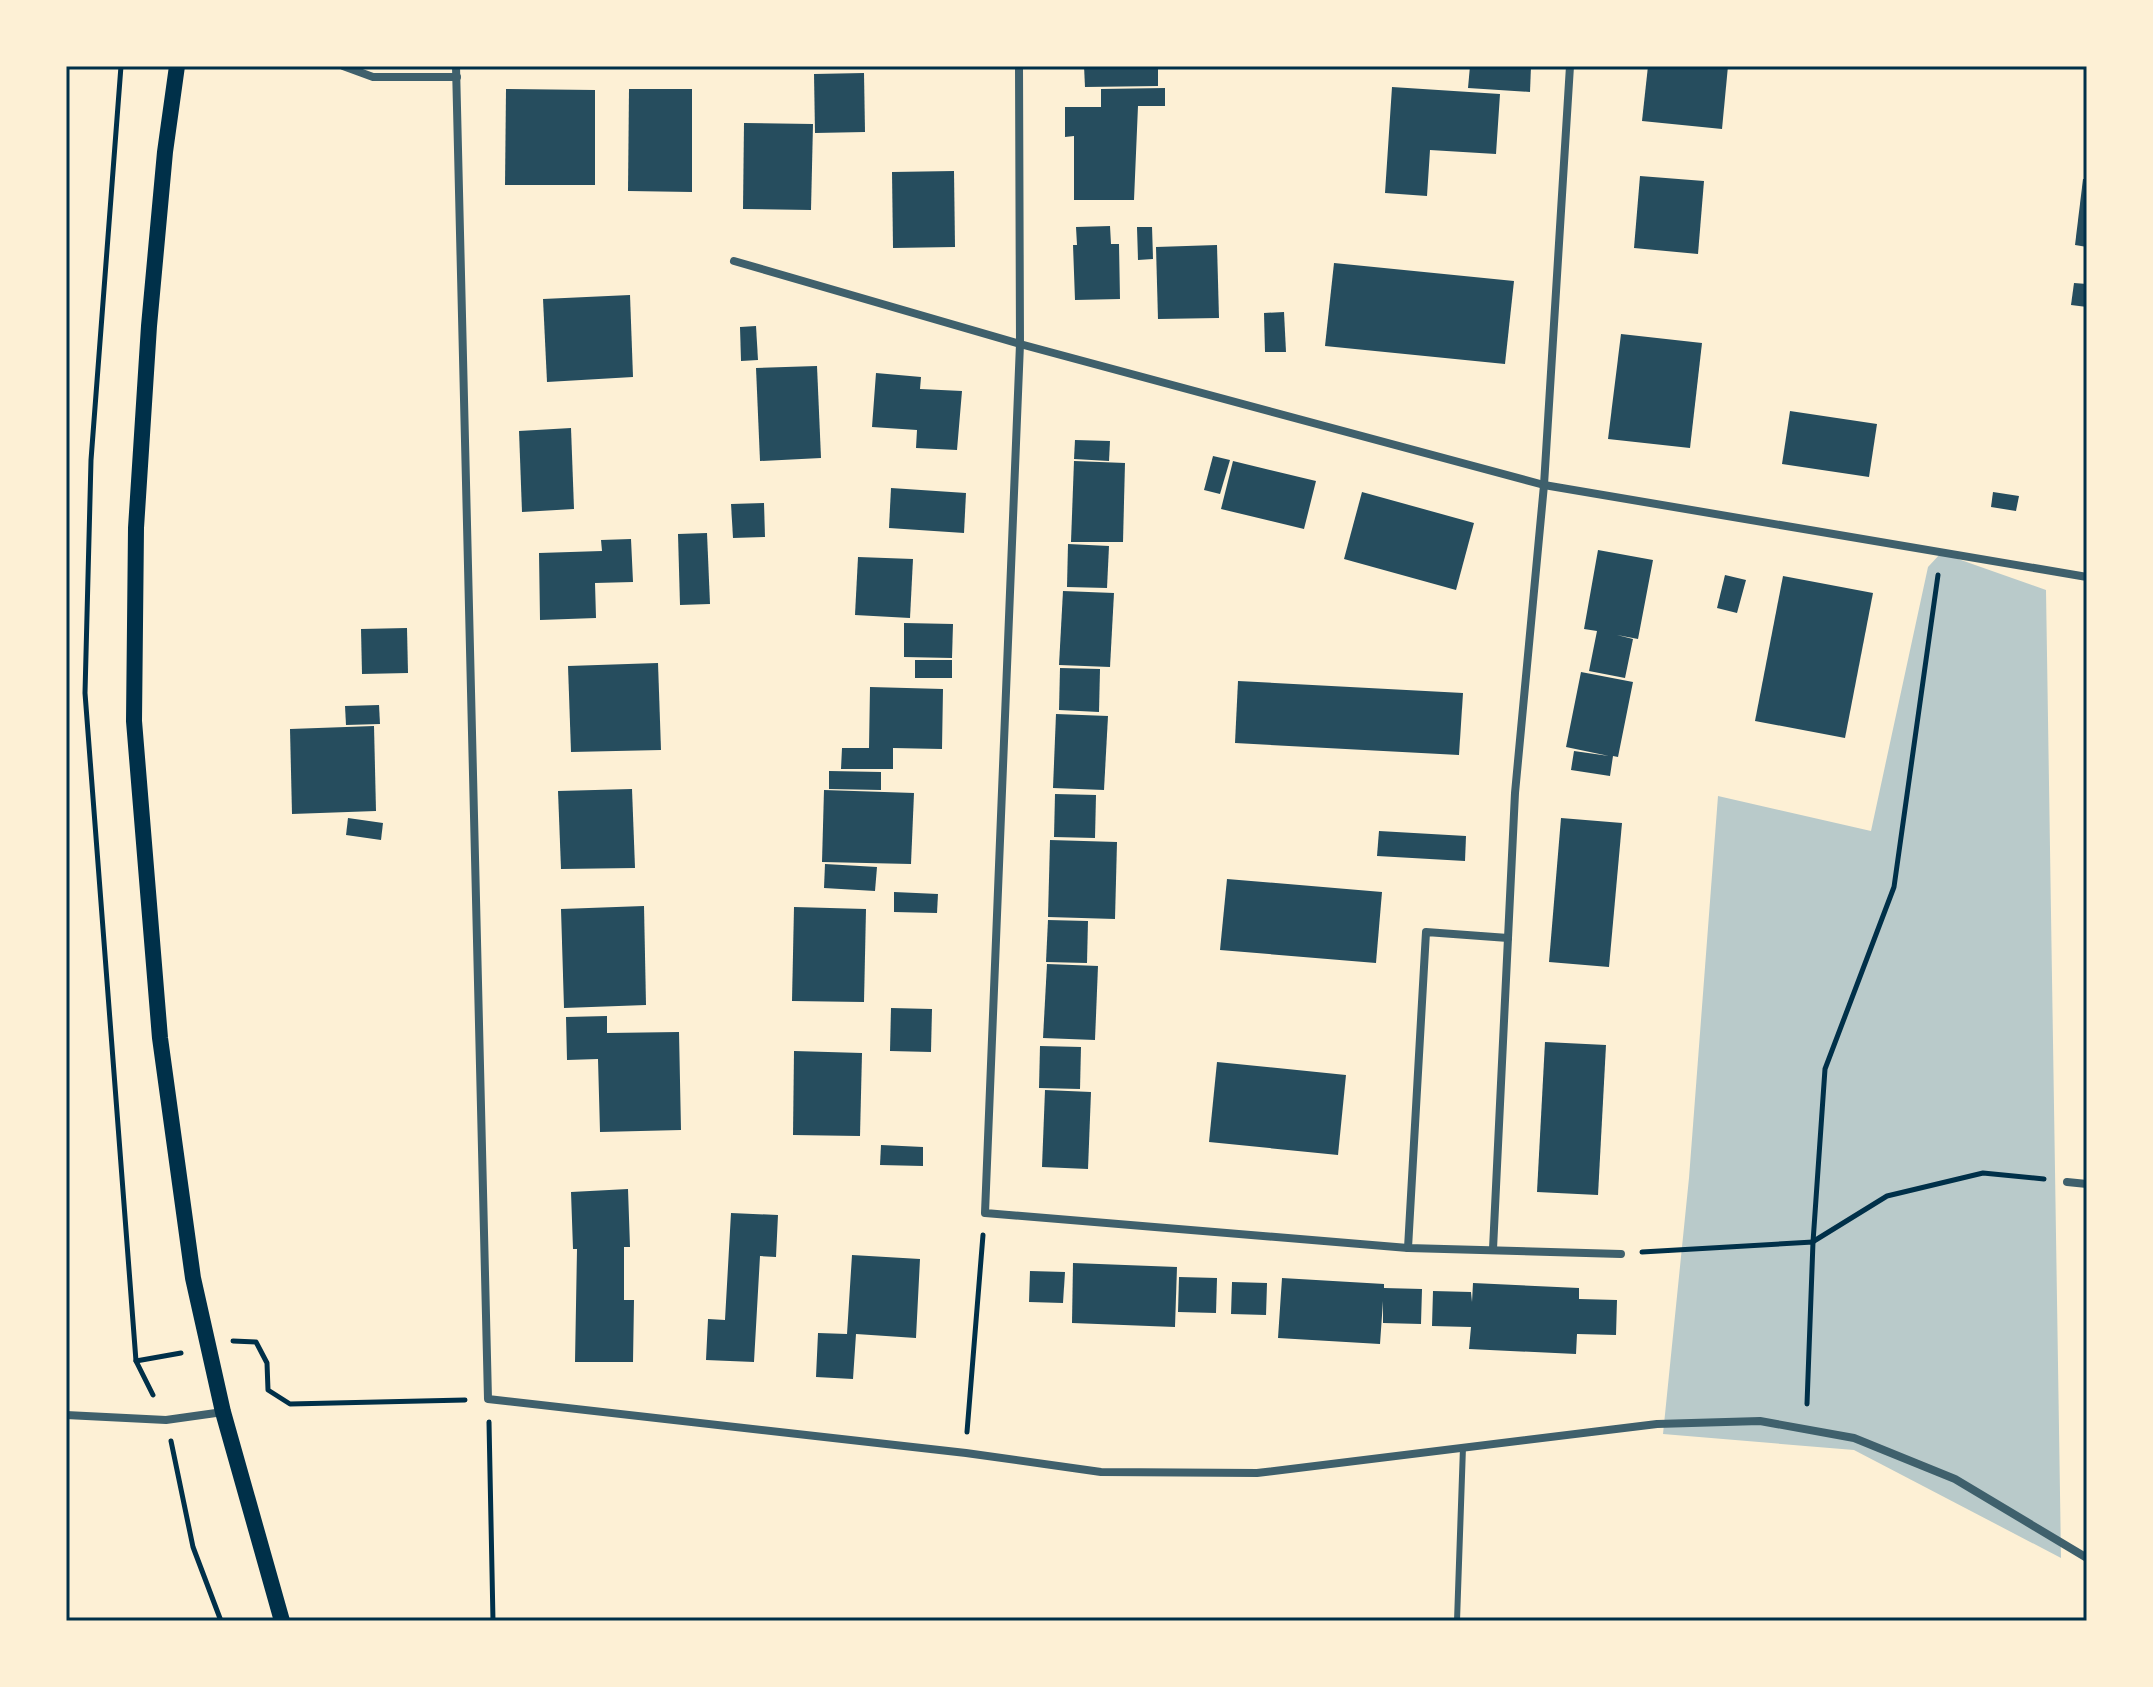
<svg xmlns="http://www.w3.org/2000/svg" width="2153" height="1687" viewBox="0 0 2153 1687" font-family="'Golos Text',sans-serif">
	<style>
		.green { fill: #b9caca }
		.building { fill: #264d5e }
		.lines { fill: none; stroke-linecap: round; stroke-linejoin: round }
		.path { stroke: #003049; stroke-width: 5 }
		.service { stroke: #3f606c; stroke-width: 6 }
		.minor { stroke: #3f606c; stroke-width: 8 }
		.secondary { stroke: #003049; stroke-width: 16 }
		.neatline { fill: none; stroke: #003049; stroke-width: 3 }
	</style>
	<rect width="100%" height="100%" fill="#fdf0d5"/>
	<polygon class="green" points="1941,553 2046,590 2061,1558 1854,1450 1663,1434 1689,1178 1718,796 1871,831 1928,567"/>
	<g class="building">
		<polygon points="1084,66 1158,66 1158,86 1085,87"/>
		<polygon points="1470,66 1531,66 1530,92 1468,88"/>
		<polygon points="1648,66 1728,66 1722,129 1642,121"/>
		<polygon points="864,73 865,132 815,133 814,74"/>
		<polygon points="1392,87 1500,94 1496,154 1430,150 1427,196 1385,193"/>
		<polygon points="1165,88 1165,106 1138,106 1134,200 1074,200 1074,136 1065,137 1065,107 1101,107 1101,89"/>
		<polygon points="506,89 595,90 595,185 505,185"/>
		<polygon points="629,89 692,89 692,192 628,191"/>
		<polygon points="744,123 813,124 811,210 743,209"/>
		<polygon points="954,171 955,247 893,248 892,172"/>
		<polygon points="1640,176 1704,181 1698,254 1634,248"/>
		<polygon points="2083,179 2087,179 2087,247 2075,245"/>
		<polygon points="1110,226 1111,244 1119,244 1120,299 1075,300 1073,245 1077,245 1076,227"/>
		<polygon points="1137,227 1152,227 1153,259 1138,260"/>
		<polygon points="1217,245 1219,318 1158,319 1156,247"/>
		<polygon points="1334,263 1514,281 1505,364 1325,346"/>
		<polygon points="2074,283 2087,284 2087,307 2071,305"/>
		<polygon points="630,295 633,377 547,382 543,299"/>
		<polygon points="1284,312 1286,352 1265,352 1264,313"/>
		<polygon points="756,326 758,360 741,361 740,327"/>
		<polygon points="1621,334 1702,343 1690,448 1608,439"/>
		<polygon points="817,366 821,458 760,461 756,368"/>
		<polygon points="876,373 921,377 920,389 962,391 957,450 916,448 917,430 872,427"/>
		<polygon points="1790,411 1877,424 1869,477 1782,464"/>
		<polygon points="571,428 574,509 522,512 519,431"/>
		<polygon points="1075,440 1110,441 1109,461 1074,459"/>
		<polygon points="1213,456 1230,460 1220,494 1204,490"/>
		<polygon points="1074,461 1125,463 1123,542 1071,542"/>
		<polygon points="1233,461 1316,481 1304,529 1221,509"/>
		<polygon points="891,488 966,493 964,533 889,528"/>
		<polygon points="1362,492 1474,523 1456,590 1344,559"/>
		<polygon points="1993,492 2019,496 2016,511 1991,507"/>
		<polygon points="764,503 765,537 733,538 731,504"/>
		<polygon points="707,533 710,604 680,605 678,534"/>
		<polygon points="631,539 633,582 595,583 596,618 540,620 539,553 602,551 601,540"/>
		<polygon points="1068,544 1109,546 1107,588 1067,587"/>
		<polygon points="1598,550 1653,560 1638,639 1617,635 1633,639 1625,678 1589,671 1597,631 1584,629"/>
		<polygon points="858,557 913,559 910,618 855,615"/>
		<polygon points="1725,575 1746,580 1737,613 1717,608"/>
		<polygon points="1783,576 1873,593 1845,738 1755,721"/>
		<polygon points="1063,591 1114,593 1110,667 1059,665"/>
		<polygon points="904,623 953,624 952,658 904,657"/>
		<polygon points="407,628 408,673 362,674 361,629"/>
		<rect x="915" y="660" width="37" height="18"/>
		<polygon points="658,663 661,750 571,752 568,666"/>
		<polygon points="1060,668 1100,669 1099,712 1059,710"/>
		<polygon points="1581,672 1633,682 1618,757 1613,756 1610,776 1571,770 1574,751 1609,756 1566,747"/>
		<polygon points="1238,681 1463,693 1459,755 1235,743"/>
		<polygon points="870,687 943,689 942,749 893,748 893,769 841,769 842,748 869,748"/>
		<polygon points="379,705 380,724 346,725 345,706"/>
		<polygon points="1056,714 1108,716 1104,790 1053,788"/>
		<polygon points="374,726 376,811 292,814 290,729"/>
		<polygon points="829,771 881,772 881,790 829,789"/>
		<polygon points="632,789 635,868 561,869 558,791"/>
		<polygon points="824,790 914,793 911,864 822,862"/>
		<polygon points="1055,794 1096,795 1095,838 1054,837"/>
		<polygon points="348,818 383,823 381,840 346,835"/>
		<polygon points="1561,818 1622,823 1609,967 1549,962"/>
		<polygon points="1379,831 1466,836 1465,861 1377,856"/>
		<polygon points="1050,840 1117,842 1115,919 1048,917"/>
		<polygon points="825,864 877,867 875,891 824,888"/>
		<polygon points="1227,879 1382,892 1376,963 1220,950"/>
		<polygon points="894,892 938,894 937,913 894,912"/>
		<polygon points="644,906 646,1005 564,1008 561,909"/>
		<polygon points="794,907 866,909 864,1002 792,1001"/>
		<polygon points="1048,920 1088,921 1087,963 1046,962"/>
		<polygon points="1047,964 1098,966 1095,1040 1043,1038"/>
		<polygon points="891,1008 932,1009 931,1052 890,1051"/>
		<polygon points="607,1016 607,1033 679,1032 681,1130 600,1132 598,1059 567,1060 566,1017"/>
		<polygon points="1545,1042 1606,1045 1598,1195 1537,1192"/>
		<polygon points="1040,1046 1081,1047 1080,1089 1039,1088"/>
		<polygon points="794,1051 862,1053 860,1136 793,1135"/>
		<polygon points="1217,1062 1346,1075 1338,1155 1209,1142"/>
		<polygon points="1045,1090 1091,1092 1088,1169 1042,1167"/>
		<polygon points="881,1145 923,1147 923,1166 880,1165"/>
		<polygon points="628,1189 630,1247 624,1247 624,1300 634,1300 633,1362 575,1362 577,1249 573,1249 571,1192"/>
		<polygon points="731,1213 778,1215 776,1257 760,1256 754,1362 706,1360 708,1319 725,1320"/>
		<polygon points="852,1255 920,1259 916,1338 856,1334 853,1379 816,1377 818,1333 847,1334"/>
		<polygon points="1073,1263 1177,1267 1175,1327 1072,1323"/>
		<polygon points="1030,1271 1065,1272 1063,1303 1029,1302"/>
		<polygon points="1179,1277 1217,1278 1216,1313 1178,1312"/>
		<polygon points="1282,1278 1384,1284 1384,1288 1422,1289 1421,1324 1383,1323 1383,1301 1380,1344 1278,1338"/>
		<polygon points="1232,1282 1267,1283 1266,1315 1231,1314"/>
		<polygon points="1473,1283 1579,1288 1579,1299 1617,1300 1616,1335 1577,1334 1576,1354 1469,1349 1471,1327 1432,1326 1433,1291 1471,1292 1472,1302"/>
	</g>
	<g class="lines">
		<g class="path">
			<polyline points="121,66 91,460 85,693 136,1361 153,1395"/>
			<polyline points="1814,1241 1887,1196 1983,1173 2044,1179"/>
			<polyline points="1813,1242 1825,1069 1894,887 1938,575"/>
			<polyline points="1642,1252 1813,1242 1807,1404"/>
			<polyline points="233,1341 256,1342 267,1363 268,1390 290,1404 465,1400"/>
			<polyline points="136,1361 181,1353"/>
			<polyline points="489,1422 493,1621"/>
			<polyline points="967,1432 983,1235"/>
			<polyline points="171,1441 193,1547 221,1621"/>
		</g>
		<polyline class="service" points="1457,1621 1463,1447"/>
		<g class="minor">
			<polyline points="343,66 373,77 457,77"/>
			<polyline points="456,66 488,1399 966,1453 1101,1472 1257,1473 1657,1424 1760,1421 1854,1438 1955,1479 2087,1558"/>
			<polyline points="1019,66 1020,344 985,1213 1408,1248 1621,1254"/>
			<polyline points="734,261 1020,344 1544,485 2087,577"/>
			<polyline points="2067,1182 2087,1184"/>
			<polyline points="1408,1248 1426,932 1508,938 1515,793 1544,485 1570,66"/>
			<polyline points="1493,1249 1508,938"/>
			<polyline points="66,1415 166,1420 223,1412"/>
		</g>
		<polyline class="secondary" points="177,66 165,152 149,326 136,528 134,721 160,1038 193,1278 223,1412 282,1621"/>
	</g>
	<rect width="2153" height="1687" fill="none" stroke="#fdf0d5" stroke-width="136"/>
	<rect x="68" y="68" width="2017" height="1551" class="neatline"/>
</svg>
